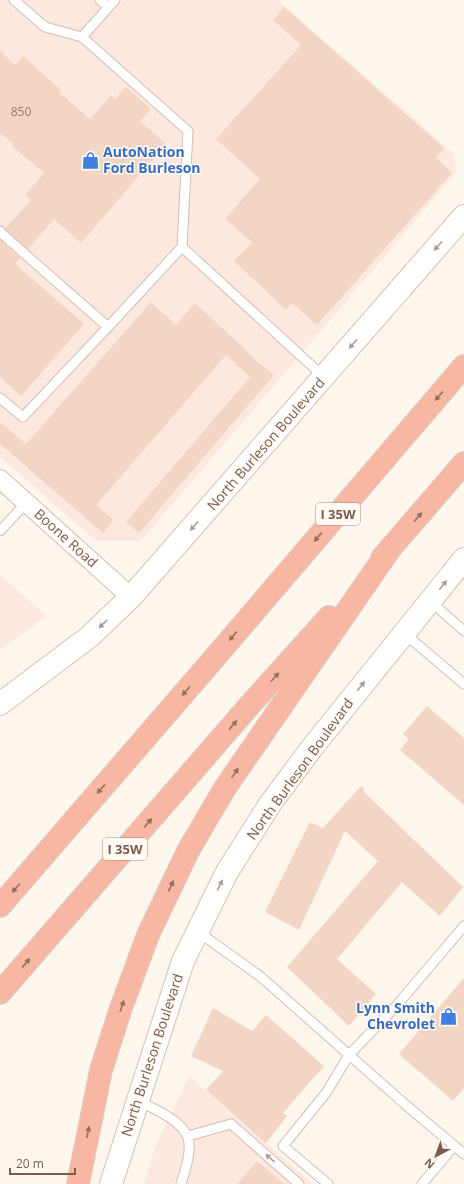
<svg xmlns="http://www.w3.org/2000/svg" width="464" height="1184" viewBox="0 0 464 1184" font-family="'Open Sans',sans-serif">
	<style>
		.commercial { fill: #fde8e0 }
		.building { fill: #f3d5c3 }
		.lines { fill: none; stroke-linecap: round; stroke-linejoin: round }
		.lane-casing { stroke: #d1beb0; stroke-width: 11 }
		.street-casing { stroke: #d1beb0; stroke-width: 20 }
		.secondary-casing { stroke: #d6c0b0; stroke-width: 24 }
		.highway-casing { stroke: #dad1cd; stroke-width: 24 }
		.lane { stroke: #fff; stroke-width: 9 }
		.street { stroke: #fff; stroke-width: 18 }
		.secondary { stroke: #fff; stroke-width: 22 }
		.highway { stroke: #f7b7a3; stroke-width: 22 }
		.oneway { fill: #af9d94 }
		.oneway2 { fill: #936e5e }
		.labels { text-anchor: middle; stroke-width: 3; stroke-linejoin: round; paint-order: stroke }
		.number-label { font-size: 12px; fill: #987a6a }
		.shield { fill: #fffaf3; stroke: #a28b7f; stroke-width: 1 }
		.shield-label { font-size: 13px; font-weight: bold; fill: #7a5c4d }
		.shop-label { font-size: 14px; font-weight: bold; fill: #366cbe; stroke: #fffaf3; text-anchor: start }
		.street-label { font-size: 14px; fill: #7a5c4d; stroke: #fffaf3 }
	</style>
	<rect width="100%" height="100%" fill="#fdf6ec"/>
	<g class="commercial">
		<polygon points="0,0 278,0 454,154 456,173 141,541 96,541 0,457"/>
		<polygon points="0,575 47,616 0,650"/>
		<polygon points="189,1076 313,1184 144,1184 155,1147"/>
	</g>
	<g class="building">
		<polygon points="284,7 444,148 436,158 452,173 317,325 292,303 286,310 234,261 252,242 225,219 260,179 216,139 301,45 273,20"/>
		<polygon points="0,51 15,65 23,56 61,90 59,92 90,119 111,95 115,99 126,87 151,109 140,121 166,144 81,243 54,219 28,249 5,229 31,200 25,195 44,173 12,146 14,144 0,133"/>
		<polygon points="0,240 20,258 15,264 84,324 21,396 0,377"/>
		<polygon points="151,302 176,325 195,303 249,353 248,354 274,375 139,533 126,522 250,377 226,355 96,505 114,520 103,533 0,444 0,422 26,444"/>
		<polygon points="427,706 464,738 464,805 400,750 409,739 403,734"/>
		<polygon points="361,786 364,788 363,791 463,887 440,916 402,882 337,959 376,994 349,1026 287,967 378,861 345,831 299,930 265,912 310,822 323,828"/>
		<polygon points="464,978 464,1088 453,1101 399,1054"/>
		<polygon points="213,1008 252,1031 266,1015 324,1066 283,1113 287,1116 266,1143 206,1090 223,1071 191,1056"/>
		<polygon points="257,1161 284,1184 237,1184"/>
	</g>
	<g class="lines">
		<defs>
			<g id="lane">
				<polyline points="14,0 45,27 82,37 188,131 182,247 324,377"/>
				<polyline points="100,0 108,7"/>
				<polyline points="82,37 115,0"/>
				<polyline points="0,231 1,233 108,327 23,417 0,398"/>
				<polyline points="108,327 182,247"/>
				<polyline points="0,531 26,503"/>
				<polyline points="430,601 464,631"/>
				<polyline points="404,633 464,684"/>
				<polyline points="197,931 261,977 407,1106 464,1154"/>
				<path d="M138 1101C153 1108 183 1121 188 1138 192 1152 185 1170 181 1184"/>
				<polyline points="188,1136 231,1124 299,1184"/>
				<polyline points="328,1184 283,1146 326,1093 349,1055 397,1005 464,926"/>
				<polyline points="422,1184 454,1146"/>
			</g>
			<polyline id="street" points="0,479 131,597"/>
			<g id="secondary">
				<polyline points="0,704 89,637 131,597 464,216"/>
				<polyline points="111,1184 183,961 227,872 270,804 311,749 464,559"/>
			</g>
			<g id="highway">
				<polyline points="382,558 464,463"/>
				<polyline points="0,906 211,662 464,366"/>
				<polyline points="0,993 249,706 329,617"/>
				<polyline points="78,1184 101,1070 121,1008 148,935 188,851 225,788 392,546"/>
			</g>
		</defs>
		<use href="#lane" class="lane-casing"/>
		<use href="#street" class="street-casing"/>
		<use href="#secondary" class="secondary-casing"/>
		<use href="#highway" class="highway-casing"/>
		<use href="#lane" class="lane"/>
		<use href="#street" class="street"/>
		<use href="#secondary" class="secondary"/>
		<use href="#highway" class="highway"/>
	</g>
	<defs><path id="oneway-solid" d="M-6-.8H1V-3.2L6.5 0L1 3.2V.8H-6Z"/></defs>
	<g class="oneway">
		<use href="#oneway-solid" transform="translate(438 246) rotate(131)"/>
		<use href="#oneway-solid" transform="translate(353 344) rotate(131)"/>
		<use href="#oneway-solid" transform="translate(194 526) rotate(131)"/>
		<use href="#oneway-solid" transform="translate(443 585) rotate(-51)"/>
		<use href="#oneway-solid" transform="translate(103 624) rotate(136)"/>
		<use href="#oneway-solid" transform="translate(361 686) rotate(-51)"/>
		<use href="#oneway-solid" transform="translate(220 885) rotate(-64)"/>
		<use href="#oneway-solid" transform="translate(270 1158) rotate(-139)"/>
	</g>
	<g class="oneway2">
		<use href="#oneway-solid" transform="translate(439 396) rotate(131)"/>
		<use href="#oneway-solid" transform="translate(418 517) rotate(-49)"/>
		<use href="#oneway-solid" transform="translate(318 537) rotate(131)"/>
		<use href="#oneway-solid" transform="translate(233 636) rotate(131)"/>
		<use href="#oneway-solid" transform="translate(275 677) rotate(-48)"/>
		<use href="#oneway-solid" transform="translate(186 691) rotate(131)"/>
		<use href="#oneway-solid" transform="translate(233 725) rotate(-49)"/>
		<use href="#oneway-solid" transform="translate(235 773) rotate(-55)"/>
		<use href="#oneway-solid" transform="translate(101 789) rotate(131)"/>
		<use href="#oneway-solid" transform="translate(148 823) rotate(-49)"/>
		<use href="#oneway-solid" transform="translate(171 886) rotate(-65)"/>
		<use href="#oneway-solid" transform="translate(16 888) rotate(131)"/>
		<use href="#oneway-solid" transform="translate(26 963) rotate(-49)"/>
		<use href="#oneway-solid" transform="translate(122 1006) rotate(-71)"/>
		<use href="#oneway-solid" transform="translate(88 1132) rotate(-79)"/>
	</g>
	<defs>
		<symbol id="shop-bare" viewBox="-9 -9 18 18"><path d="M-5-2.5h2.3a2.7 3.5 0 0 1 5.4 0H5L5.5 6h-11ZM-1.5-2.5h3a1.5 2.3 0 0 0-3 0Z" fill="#3f7fe0" stroke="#fffaf3" stroke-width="2.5" paint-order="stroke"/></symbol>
	</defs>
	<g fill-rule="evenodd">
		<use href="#shop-bare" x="78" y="148" width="25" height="25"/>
		<use href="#shop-bare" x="436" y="1004" width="25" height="25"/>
	</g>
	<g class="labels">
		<g class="number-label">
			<text x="21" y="116">850</text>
		</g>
		<g class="shield">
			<rect x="316" y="503" width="44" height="22" rx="3"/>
			<rect x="103" y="838" width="44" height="22" rx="3"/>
		</g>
		<g class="shield-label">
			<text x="338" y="519">I 35W</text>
			<text x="125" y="854">I 35W</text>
		</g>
		<g class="shop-label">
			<text x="103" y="157">AutoNation<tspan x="103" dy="16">Ford Burleson</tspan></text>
			<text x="435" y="1013" text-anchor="end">Lynn Smith<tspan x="435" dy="16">Chevrolet</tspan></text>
		</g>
		<g class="street-label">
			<text transform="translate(266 444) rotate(-49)" y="5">North Burleson Boulevard</text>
			<text transform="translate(66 538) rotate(42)" y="5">Boone Road</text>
			<text transform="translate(300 769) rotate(-54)" y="5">North Burleson Boulevard</text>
			<text transform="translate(152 1055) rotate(-72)" y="5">North Burleson Boulevard</text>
		</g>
	</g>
	<g transform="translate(436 1156) rotate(221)" stroke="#fffaf3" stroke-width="3" paint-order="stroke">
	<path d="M0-3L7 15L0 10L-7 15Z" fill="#7a5c4d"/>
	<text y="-6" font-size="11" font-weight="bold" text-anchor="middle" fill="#7a5c4d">N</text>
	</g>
	<path d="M10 1168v6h65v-6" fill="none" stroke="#7a5c4d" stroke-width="2"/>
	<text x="16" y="1168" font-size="12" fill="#7a5c4d" stroke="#fffaf3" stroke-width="3" paint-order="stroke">20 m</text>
</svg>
